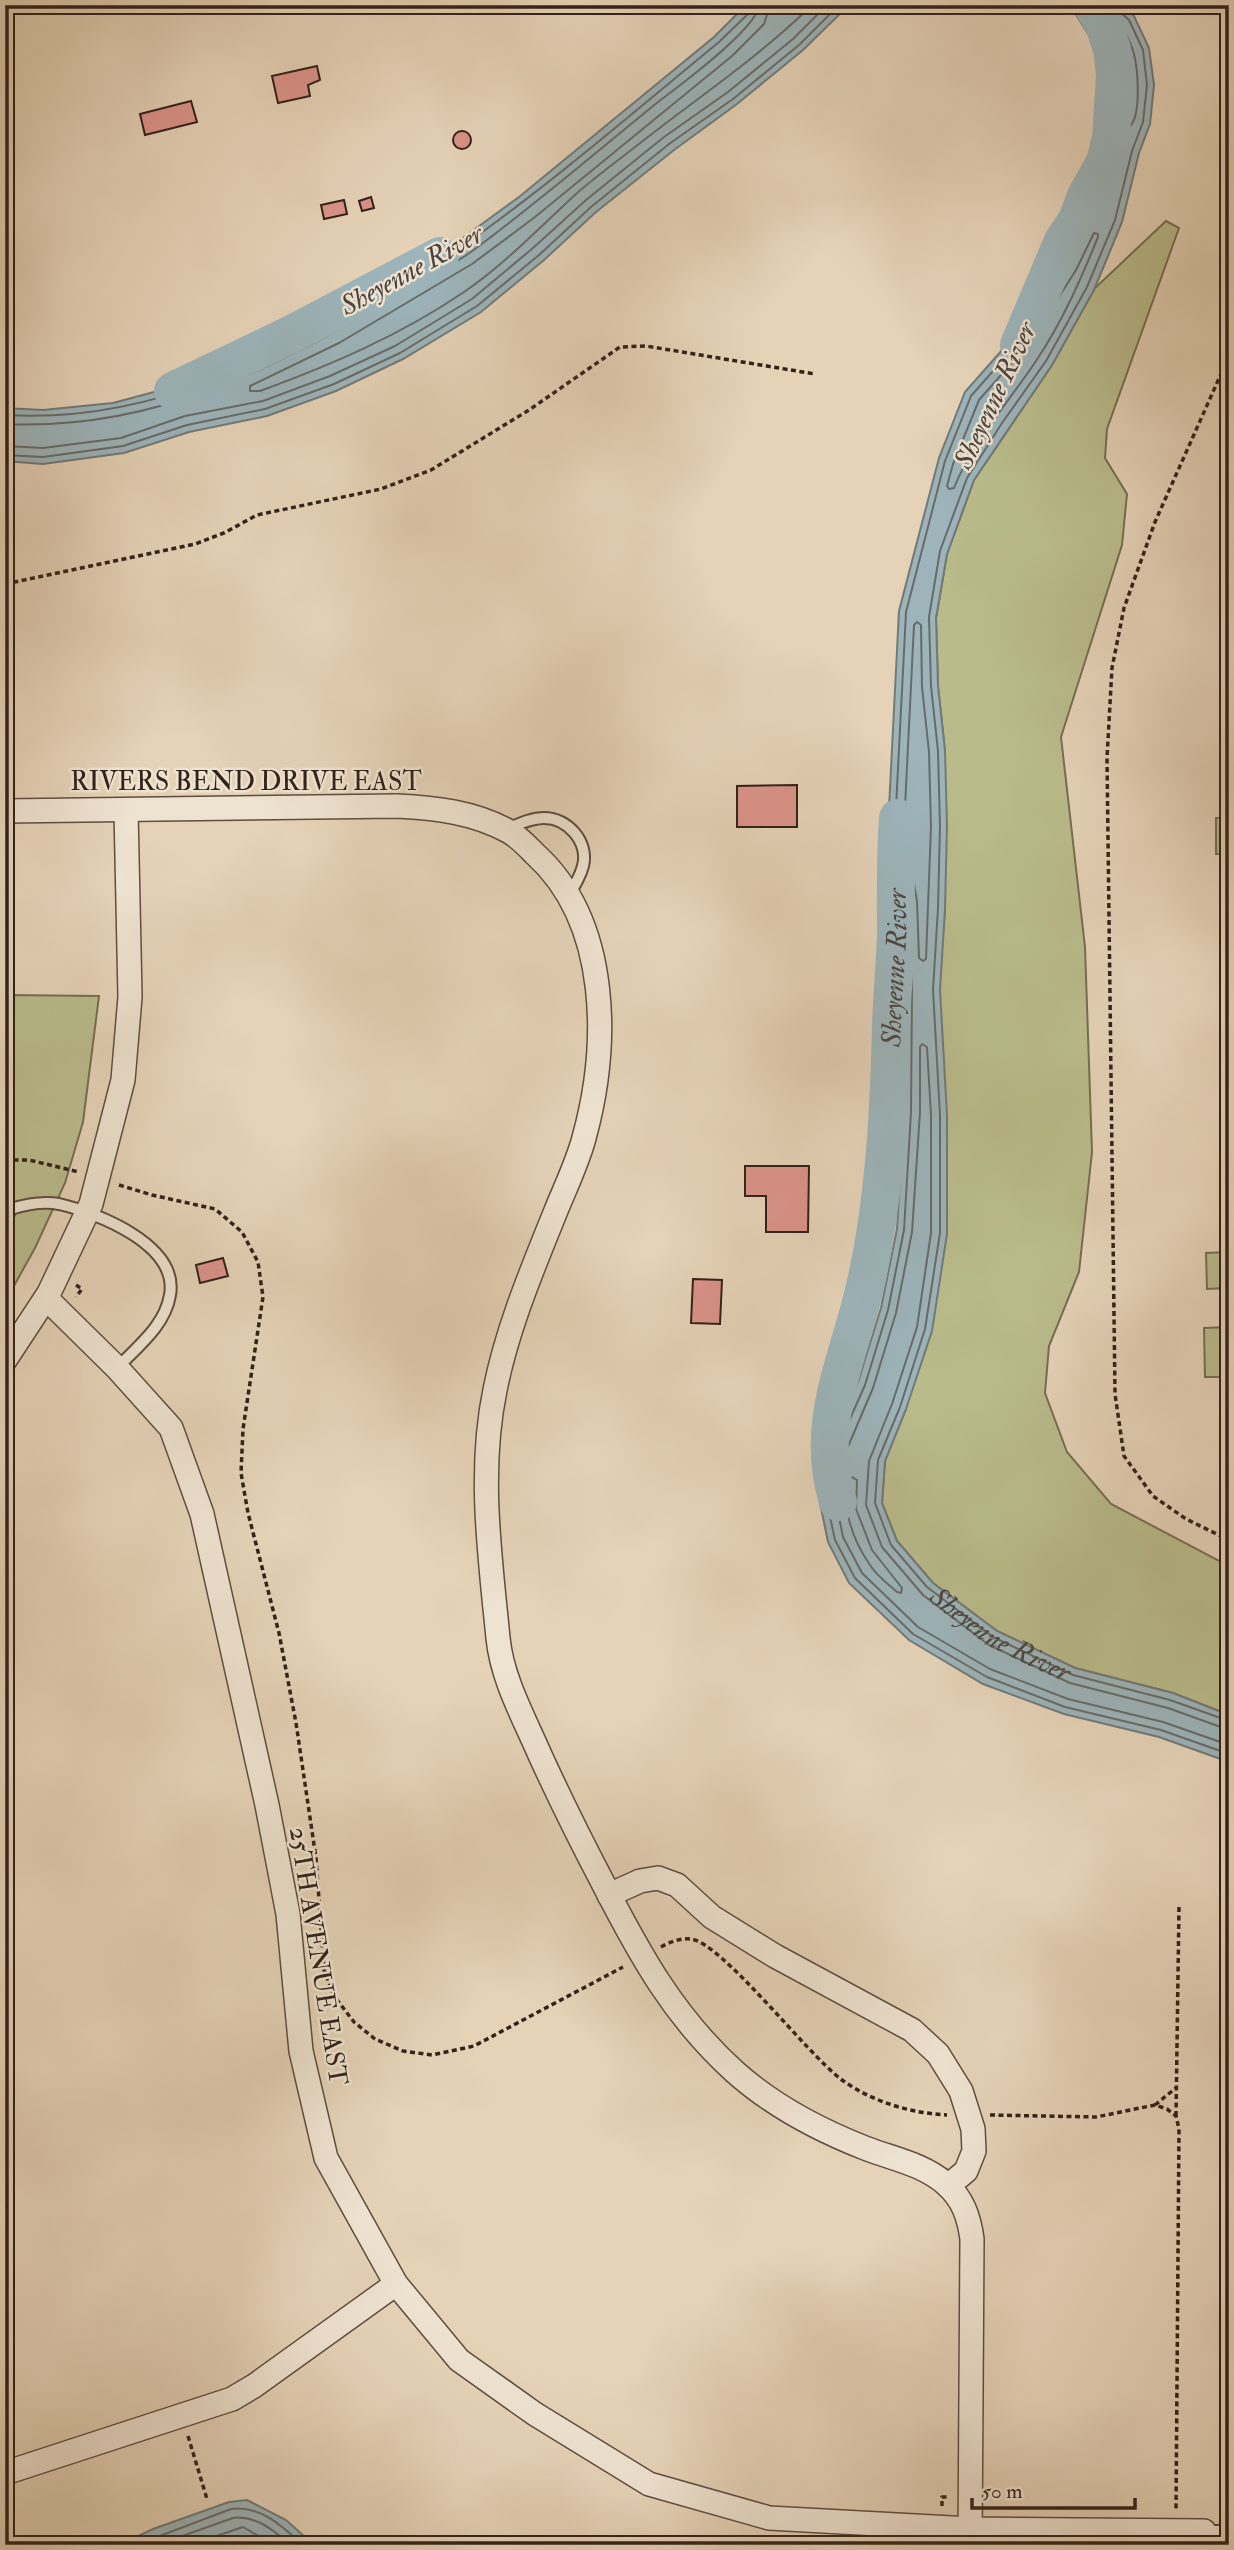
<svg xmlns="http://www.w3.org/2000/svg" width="1234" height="2550" viewBox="0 0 1234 2550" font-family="'IM FELL Double Pica',serif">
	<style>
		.green { fill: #b9bb8b; stroke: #766e52; stroke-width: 2 }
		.water { fill: #9cb4ba; stroke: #727a7a; stroke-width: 2 }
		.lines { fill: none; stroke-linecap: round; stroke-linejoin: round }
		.shore { stroke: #676b6a; stroke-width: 2 }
		.river { stroke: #9cb4ba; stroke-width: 38 }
		.building { fill: #db938a; stroke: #32221a; stroke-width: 2 }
		.service-casing { stroke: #5f4e41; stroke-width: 14 }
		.minor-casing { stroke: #5f4e41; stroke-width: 26 }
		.path { stroke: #32221a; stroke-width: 3.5; stroke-dasharray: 5 3.5; stroke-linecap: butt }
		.service { stroke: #eee2d0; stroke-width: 10 }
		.minor { stroke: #eee2d0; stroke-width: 23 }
		.labels { text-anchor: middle; stroke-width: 5; stroke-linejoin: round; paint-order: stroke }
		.street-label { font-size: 26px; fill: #32221a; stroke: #eee2d0 }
		.water-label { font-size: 28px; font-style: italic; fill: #4c4642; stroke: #eee2d0 }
	</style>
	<rect width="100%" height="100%" fill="#e5d2b7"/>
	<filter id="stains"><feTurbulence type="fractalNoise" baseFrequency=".00286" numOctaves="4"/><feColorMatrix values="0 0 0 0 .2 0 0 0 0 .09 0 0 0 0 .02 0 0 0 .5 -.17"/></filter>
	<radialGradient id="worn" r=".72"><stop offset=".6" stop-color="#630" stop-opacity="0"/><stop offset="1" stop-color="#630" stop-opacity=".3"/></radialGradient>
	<g class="green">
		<polygon points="1166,221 1179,228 1107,429 1105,458 1127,494 1122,545 1061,737 1085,947 1092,1152 1079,1272 1049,1346 1045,1393 1067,1452 1111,1504 1229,1566 1229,1715 1173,1693 1075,1668 997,1631 933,1583 897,1541 882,1503 885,1461 906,1409 945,909 945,751 938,686 936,618 947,554 974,480 1052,365 1094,289"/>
		<rect x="1216" y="818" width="13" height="36"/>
		<polygon points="5,995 99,996 83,1122 65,1183 35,1248 5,1302"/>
		<polygon points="1227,1252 1227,1288 1207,1289 1206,1253"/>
		<polygon points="1229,1327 1229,1377 1205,1377 1204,1328"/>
	</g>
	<g class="water">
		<polygon points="746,5 849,5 803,50 737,104 674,150 596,212 544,260 481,312 403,359 336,391 267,416 189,432 124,453 43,464 5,461 5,408 43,410 113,403 180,385 254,356 326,320 456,243 519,197 714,37"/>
		<polygon points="1070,5 1122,5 1134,16 1149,48 1154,85 1150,124 1139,153 1122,222 1094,290 1052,365 974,480 947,554 936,618 938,686 945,751 947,826 945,909 940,990 947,1115 947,1234 932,1331 906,1409 885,1461 882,1503 897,1541 933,1583 997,1631 1075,1668 1173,1693 1229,1715 1229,1762 1159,1737 1064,1714 983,1684 909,1640 849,1583 828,1542 819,1498 832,1444 858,1382 881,1308 897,1229 904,1111 905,990 902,903 888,828 899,611 939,458 965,392 1018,332 1062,261 1092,197 1110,146 1113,90 1095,45"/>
		<polygon points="247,2500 286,2520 314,2545 119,2545 153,2529 229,2502"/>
	</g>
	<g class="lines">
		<g class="shore">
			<path d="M770 5 764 24 732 56 535 217 472 264 339 343 250 386V391H260C331 365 401 335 464 292 505 264 540 227 576 194 593 179 612 165 630 151 691 102 756 60 812 5"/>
			<polyline points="1078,5 1102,42 1120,89 1117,148 1098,200 1068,265 1024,336 971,396 945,461 906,612 895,827 909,902 912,990 911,1112 904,1230 888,1310 865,1385 838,1446 826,1498 835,1540 855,1578 913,1634 987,1677 1065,1707 1161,1730 1229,1754"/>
			<path d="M1089 5 1110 38 1128 85 1127 122 1131 125C1141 113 1138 70 1134 54 1132 46 1127 36 1123 28 1117 19 1110 17 1109 5"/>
			<path id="s1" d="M1118 5 1119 11 1129 20 1143 50 1147 85 1143 122 1132 151 1115 220 1087 287 1046 361 1002 423 967 478 940 551 929 617 931 686 938 751 940 826 938 908 933 990 940 1115V1233L925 1329 900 1407 878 1460 875 1503 891 1545 927 1587 993 1637 1073 1675 1170 1700 1229 1721"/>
			<path d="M1094 233 1098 234V237C1081 279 1063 320 1038 358 1010 401 973 440 954 488L949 489 947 486 953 464 979 400 1031 341 1076 270Z"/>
			<path d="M5 415C150 424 275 359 395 287 417 273 442 262 463 246 552 183 635 111 719 42L749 13 751 5"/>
			<path d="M5 424C150 431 274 370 395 297 419 282 445 270 468 254 534 206 595 153 658 102 679 86 758 28 759 5"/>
			<polyline points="5,446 43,448 121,438 185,416 263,401 330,376 395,346 472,299 533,248 586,200 664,137 728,92 793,39 827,5"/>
			<polyline points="5,455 43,457 123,446 187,425 265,409 334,384 400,353 477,306 539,255 591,207 669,144 733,99 799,45 839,5"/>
			<polygon points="917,622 921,625 922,687 929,752 931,826 926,959 923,961 919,958 917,901 904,827 914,625"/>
			<path d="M852 1477 857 1480 856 1509 872 1550 902 1588 901 1593 897 1592C888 1584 876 1575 870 1565 854 1542 838 1504 852 1477Z"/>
			<polyline points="1229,1730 1168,1708 1070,1683 989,1645 923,1595 882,1547 866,1505 869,1461 892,1404 917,1327 931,1233 931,1115 927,1047 922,1044 920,1047 920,1112 912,1232 896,1313 873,1388 847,1449 835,1497 843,1537 862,1573 918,1627 990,1669 1068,1699 1163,1722 1229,1745"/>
			<path d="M136 2545 231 2509C260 2505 282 2526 303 2545"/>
			<path d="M157 2545 233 2518C255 2515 274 2530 290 2545"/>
			<polyline points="190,2545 243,2527 274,2545"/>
		</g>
		<g class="river">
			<polyline points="1019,345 1063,241 1077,220 1086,196 1105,162 1111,138 1115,74 1112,49 1104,25 1092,5"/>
			<polyline points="173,391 290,335 440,256"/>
			<path id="s2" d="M838 1502C815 1426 845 1368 863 1295 884 1210 889 1113 891 1026 892 995 895 965 896 935 896 896 895 857 898 818"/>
		</g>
	</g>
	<g class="building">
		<polygon points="317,66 320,80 308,85 310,96 278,103 272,76"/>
		<polygon points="191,101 197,122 145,135 140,114"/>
		<circle cx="462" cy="140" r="9"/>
		<polygon points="371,197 374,208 362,211 359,201"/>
		<polygon points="344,200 347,214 324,219 321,205"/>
		<polygon points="797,785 797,827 737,827 737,786"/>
		<polygon points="745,1166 809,1166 808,1232 766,1232 766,1196 745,1196"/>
		<polygon points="223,1258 228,1276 200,1283 196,1265"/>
		<polygon points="693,1279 722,1280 720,1324 691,1323"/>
	</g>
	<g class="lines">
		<defs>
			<g id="service">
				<path d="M507 829C519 824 531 818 544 818 568 818 589 842 583 866 580 877 574 887 568 896"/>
				<path d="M5 1222 11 1209C27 1204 43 1201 59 1204 98 1213 179 1245 170 1295 165 1326 137 1347 117 1368"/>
				<polyline points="1204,2531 1229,2531"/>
			</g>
			<g id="minor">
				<path d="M5 811 397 806C436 808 473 812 508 831 519 837 527 846 535 854 611 923 609 1047 584 1138 577 1164 565 1188 555 1213 532 1270 507 1329 495 1390 478 1472 490 1556 498 1638 502 1679 524 1718 540 1755 560 1799 581 1841 603 1883 640 1955 674 2017 735 2072 772 2105 819 2130 865 2148 893 2159 923 2164 946 2184 963 2199 969 2217 972 2239L970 2545"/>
				<polyline points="46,1298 117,1368 171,1428 202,1514 267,1805 288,1914 301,2051 326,2158 396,2284 459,2360 535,2414 649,2484 769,2518 970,2529 1204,2531 1204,2545"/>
				<polyline points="5,1360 49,1293 91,1204 123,1080 130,997 126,810"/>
				<polyline points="609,1895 640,1881 658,1878 677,1885 712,1917 775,1956 912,2030 938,2054 961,2091 973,2129 974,2151 966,2171 948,2186"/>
				<polyline points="5,2473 232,2399 254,2386 396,2284"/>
			</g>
		</defs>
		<use href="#service" class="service-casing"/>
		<use href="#minor" class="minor-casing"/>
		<g class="path">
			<polyline points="1229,356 1155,522 1124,608 1112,668 1107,758 1115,1394 1124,1456 1153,1496 1186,1519 1229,1540"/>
			<polyline points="5,584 195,544 224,533 257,515 381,489 431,470 529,410 620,347 646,346 815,374"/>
			<polyline points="5,1160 29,1160 79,1172"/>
			<polyline points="119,1185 152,1195 215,1209 242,1232 258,1262 263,1297 243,1429 241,1473 248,1513 279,1633 296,1723 316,1858 324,1970 334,1996 354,2022 375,2039 403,2051 432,2055 474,2046 623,1967"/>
			<polyline points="76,1285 82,1289 76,1297"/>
			<path d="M661 1947C670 1942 680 1938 691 1939 722 1943 808 2055 842 2080 873 2102 910 2113 947 2115"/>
			<polyline points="1155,2105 1177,2087"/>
			<polyline points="990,2115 1096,2117 1155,2105 1167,2109 1176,2116 1179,2129 1176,2509"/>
			<polyline points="1176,2116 1179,1906"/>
			<polyline points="188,2436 207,2499"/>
			<polyline points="942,2506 942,2497 950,2497"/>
		</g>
		<use href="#service" class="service"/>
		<use href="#minor" class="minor"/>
	</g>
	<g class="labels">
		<g class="street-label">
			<text x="246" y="790">RIVERS BEND DRIVE EAST</text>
			<text transform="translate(319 1956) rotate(81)" y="9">25TH AVENUE EAST</text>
		</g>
		<g class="water-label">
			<text transform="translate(411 269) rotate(-29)" y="10">Sheyenne River</text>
			<text transform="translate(994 395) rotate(-65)" y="10">Sheyenne River</text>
			<text dy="10" stroke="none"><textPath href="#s2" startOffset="541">Sheyenne River</textPath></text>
			<text dy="10" stroke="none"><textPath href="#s1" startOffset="1755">Sheyenne River</textPath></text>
		</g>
	</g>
	<rect width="1234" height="2550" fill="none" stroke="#e5d2b7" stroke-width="28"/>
	<rect x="7" y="7" width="1220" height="2536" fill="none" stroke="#32221a" stroke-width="3.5"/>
	<rect x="14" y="14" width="1206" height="2522" fill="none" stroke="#32221a" stroke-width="2"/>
	<path d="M972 2498v10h163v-10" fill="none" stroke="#32221a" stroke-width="3.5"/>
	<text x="982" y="2498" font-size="21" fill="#32221a" stroke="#eee2d0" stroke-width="5" paint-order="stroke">50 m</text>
	<rect width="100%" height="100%" filter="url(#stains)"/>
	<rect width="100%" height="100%" fill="url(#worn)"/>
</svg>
